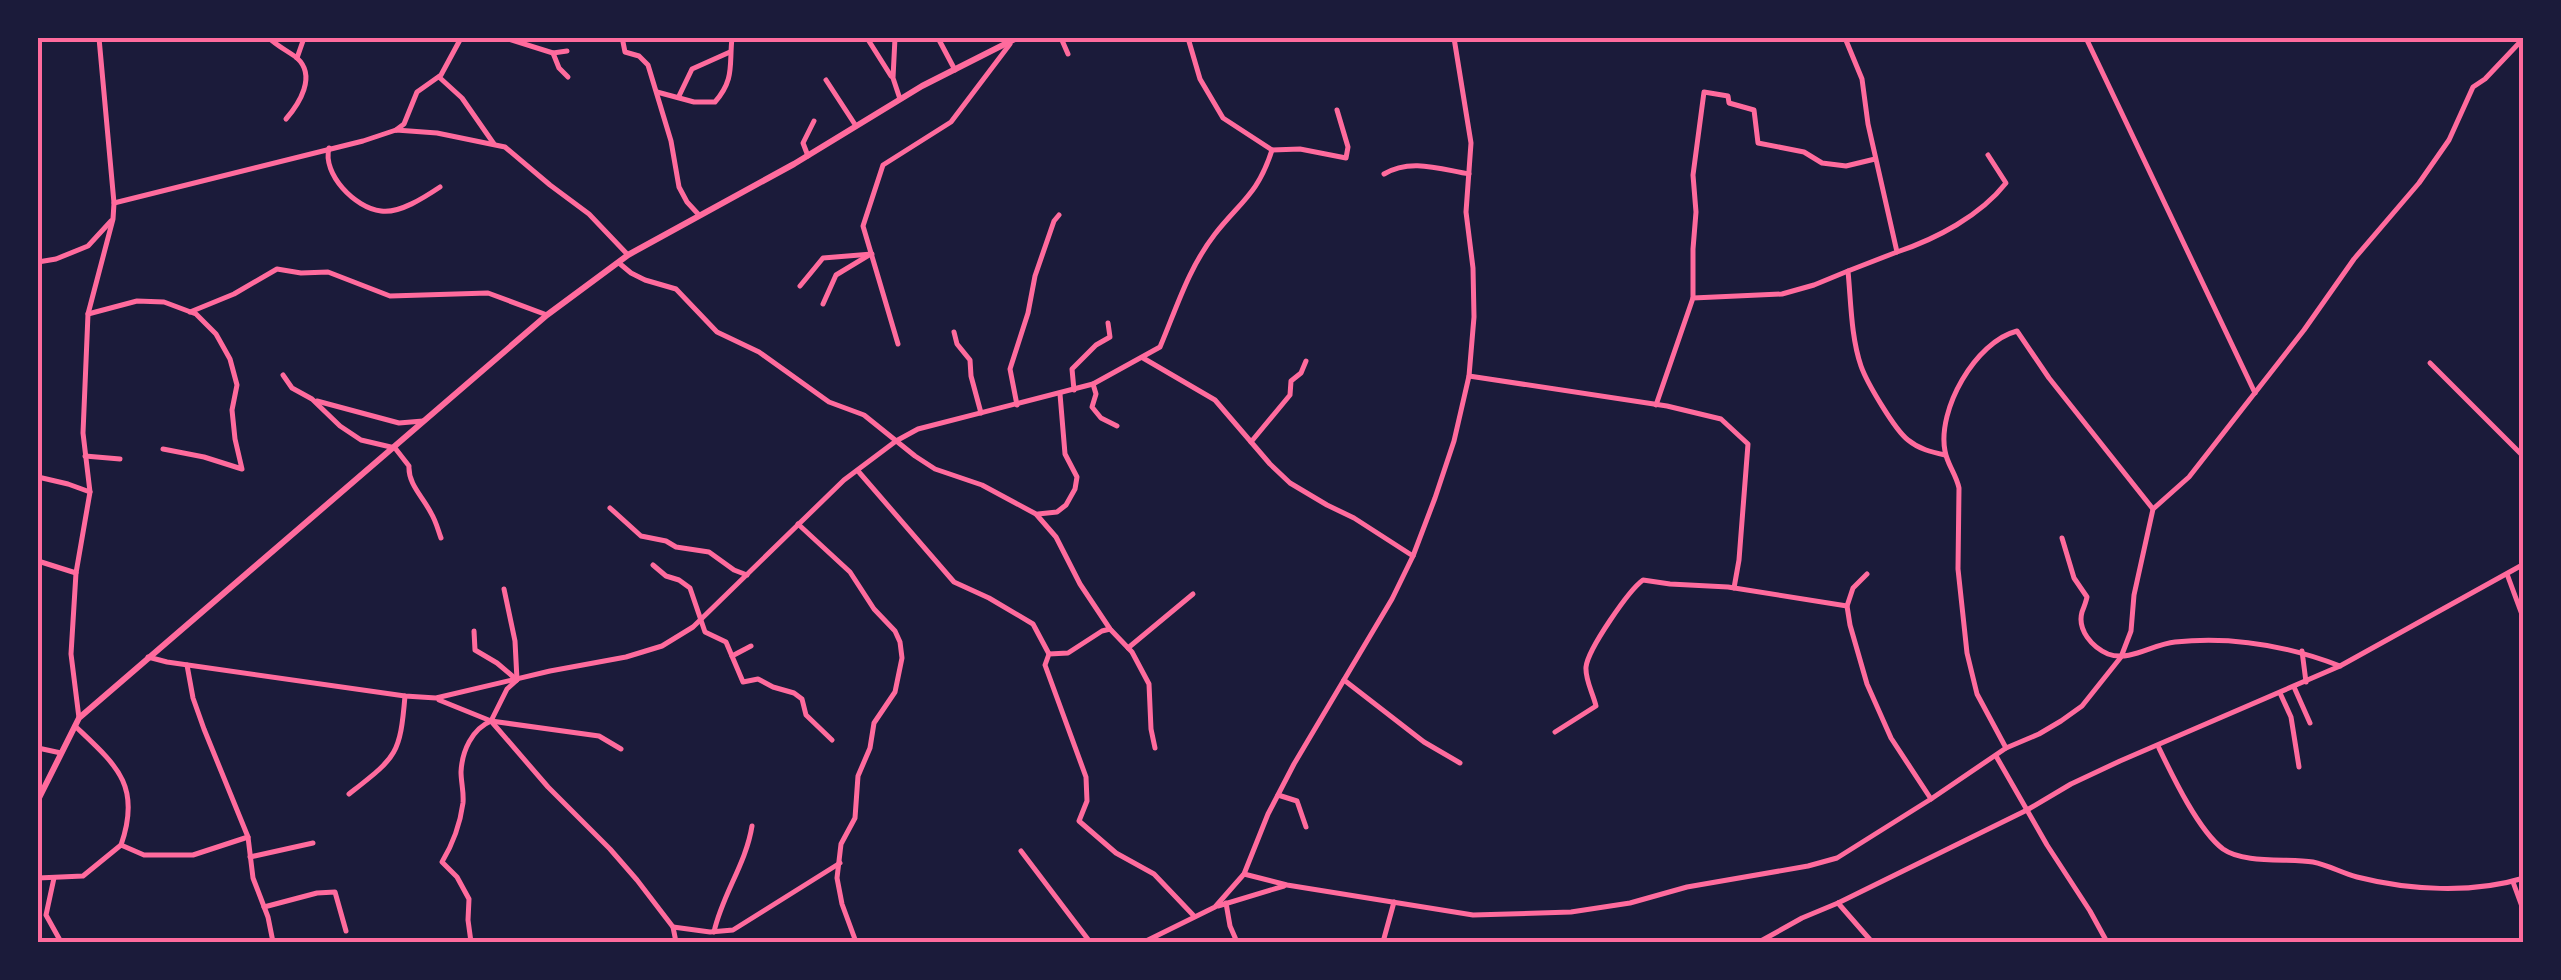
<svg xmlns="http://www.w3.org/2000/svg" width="2561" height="980" viewBox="0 0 2561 980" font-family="'IBM Plex Sans',sans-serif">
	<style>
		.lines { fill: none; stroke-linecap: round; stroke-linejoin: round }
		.minor { stroke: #ff6b9d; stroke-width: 5 }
		.tertiary { stroke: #ff6b9d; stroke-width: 6 }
		.neatline { fill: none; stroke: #ff6b9d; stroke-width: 4 }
	</style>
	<rect width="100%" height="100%" fill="#1b1b3a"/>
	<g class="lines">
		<g class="minor">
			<path d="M269 38C277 46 288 51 297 58 317 76 299 104 286 119"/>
			<polyline points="505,38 553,53 567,51"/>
			<polyline points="867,38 891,76"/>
			<polyline points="895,38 893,78 900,99"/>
			<polyline points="938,38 955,70"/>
			<polyline points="1061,38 1068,54"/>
			<polyline points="1188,38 1200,79 1223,118 1272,150 1300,149 1346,158 1348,147 1337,110"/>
			<path d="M1845 38 1862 79 1868 124 1897 252 1848 271C1851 302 1851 337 1861 366 1867 383 1895 430 1908 440 1919 449 1931 452 1945 455"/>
			<polyline points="2086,38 2255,393"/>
			<polyline points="623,42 625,52 639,56 648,65 671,141 679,187 687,202 699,215"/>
			<polyline points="553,53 559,68 568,77"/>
			<polyline points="297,58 304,38"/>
			<polyline points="439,77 462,98 494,144"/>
			<polyline points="826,80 856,126"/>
			<path d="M657 92 694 102H715C735 79 729 65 732 38"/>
			<polyline points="679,96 692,69 730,52"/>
			<polyline points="396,130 404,124 417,92 441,75 461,38"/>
			<path d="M329 148C322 174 355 208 381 211 399 214 425 197 440 187"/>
			<polyline points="808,156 803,143 814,121"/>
			<path d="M1384 174C1410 158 1440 169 1469 174"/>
			<polyline points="114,203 363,141 396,130 437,133 505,147 550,185 589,214 628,255"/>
			<path d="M1897 252C1936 239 1980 216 2006 183L1988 155"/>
			<polyline points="38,262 56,259 88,246 111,221"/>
			<polyline points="619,263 631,273 645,280 676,289 717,332 759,352 829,402 864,415 915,456 935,469 982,485 1036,514 1056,537 1080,584 1110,629 1132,652 1149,684 1151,729 1155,748"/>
			<polyline points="800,286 823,258 872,254"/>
			<polyline points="1693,298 1693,249 1696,212 1693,175 1704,92 1728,96 1729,103 1754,110 1758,143 1804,152 1822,163 1846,166 1875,159"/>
			<polyline points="823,304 836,275 869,255"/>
			<polyline points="190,312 234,294 277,269 301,273 328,272 390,296 488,293 547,315"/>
			<polyline points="88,314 137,301 164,302 196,314 216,334 230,359 237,385 232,410 235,439 242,469 204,457 163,449"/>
			<polyline points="954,332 957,344 970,360 971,376 981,413"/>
			<polyline points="898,344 863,226 883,165 951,122 1010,44"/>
			<polyline points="1143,358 1215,400 1270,464 1290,483 1327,505 1354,518 1413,556"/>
			<polyline points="2430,363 2524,457"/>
			<path d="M283 375 292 388 312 399 340 426 361 440 395 448 409 466C408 484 423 497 431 513 436 521 438 530 441 538"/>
			<polyline points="1469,376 1667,406 1721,419 1748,444 1739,560 1734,588"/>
			<polyline points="1093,384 1096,394 1092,407 1101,418 1117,426"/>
			<polyline points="1074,390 1072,369 1096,345 1110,337 1108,323"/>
			<polyline points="317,401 399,423 423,421"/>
			<polyline points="1017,405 1010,369 1028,313 1035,276 1054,221 1059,215"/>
			<polyline points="1656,405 1693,298 1782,294 1814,285 1848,271"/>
			<polyline points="1251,442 1290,395 1291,381 1301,373 1306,361"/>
			<polyline points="85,456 120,459"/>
			<polyline points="858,471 954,582 989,598 1033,624 1049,654"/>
			<polyline points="38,477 68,484 90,492"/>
			<polyline points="610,508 641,536 666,541 676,547 709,552 734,570 747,575"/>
			<polyline points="1038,514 1057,512 1066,505 1075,489 1077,477 1065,454 1060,394"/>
			<polyline points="798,524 850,572 874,609 895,631 900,642 902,658 895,692 874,723 870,748 858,776 855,818 841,844 837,878 842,904 856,942"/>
			<path d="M2062 538 2074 578 2087 597C2086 602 2084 607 2082 612 2077 630 2092 647 2108 654 2130 662 2153 644 2175 642 2231 636 2288 646 2340 666"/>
			<polyline points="38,561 76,573"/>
			<polyline points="653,565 666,576 679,580 690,588 705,632 726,642 743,682 758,679 773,687 794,693 802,699 806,715 832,740"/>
			<polyline points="1867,574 1853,588 1847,606 1850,625 1867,684 1891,738 1931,799"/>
			<polyline points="2507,574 2524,620"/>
			<polyline points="1110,629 1102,631 1068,653 1049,654 1045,665 1086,777 1087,801 1079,821 1116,853 1154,874 1194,916"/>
			<polyline points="474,631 475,650 497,663 517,680"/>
			<polyline points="1128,648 1193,594"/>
			<polyline points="2302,651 2306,682"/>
			<polyline points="732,656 751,646"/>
			<path d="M148 657 167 662 405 696 436 698 550 671 626 657 662 646 693 627 844 480 896 441 918 429 1093 384 1160 347C1177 307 1188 269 1215 234 1241 201 1258 194 1272 150"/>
			<polyline points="187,665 193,698 204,729 248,837 253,878 268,917 273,942"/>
			<polyline points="1344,680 1424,742 1460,763"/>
			<polyline points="2294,687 2310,723"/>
			<polyline points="2280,693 2291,717 2299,767"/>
			<polyline points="439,700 491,721 599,736 621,749"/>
			<polyline points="79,718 71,654 76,573 90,492 83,433 88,314 113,219 114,203 99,38"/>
			<polyline points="491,721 548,787 610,849 637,880 673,927 676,942"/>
			<path d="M75 726C116 765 142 785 121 845"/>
			<path d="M1555 732 1596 706C1593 693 1585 680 1586 667 1588 649 1629 590 1643 580L1670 584 1728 587 1847 606"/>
			<path d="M2158 746C2172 775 2198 830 2223 849 2244 864 2288 858 2313 862 2328 865 2342 873 2357 877 2408 890 2472 894 2524 878"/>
			<polyline points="38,748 61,753"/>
			<path d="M2006 748 1977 694 1967 653 1958 569 1959 488C1956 474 1947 464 1945 451 1937 410 1975 342 2017 331L2049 378 2153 509"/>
			<polyline points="1996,756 2047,845 2090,911 2107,942"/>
			<path d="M349 794C396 757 400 756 405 696"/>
			<polyline points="1278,795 1297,801 1306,827"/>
			<polyline points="1021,851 1090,942"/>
			<polyline points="250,857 313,843"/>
			<polyline points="1244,874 1287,885 1473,915 1571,912 1630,903 1687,887 1808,866 1837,858 1931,799 2006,748 2039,734 2061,721 2082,706 2121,657 2131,631 2134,595 2153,509 2189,477 2304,330 2354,259 2419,183 2449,140 2473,87 2485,79 2521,41"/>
			<polyline points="38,878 83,876 121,845 144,855 193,855 248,837"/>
			<polyline points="54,878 46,915 61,942"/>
			<polyline points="2513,882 2524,912"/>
			<polyline points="1226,903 1230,926 1237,942"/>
			<polyline points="1838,903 1872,942"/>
			<polyline points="1218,906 1284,886"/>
			<polyline points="264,907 317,893 335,892 346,931"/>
			<polyline points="673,927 710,932 733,930 840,863"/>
			<path d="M714 932C722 895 746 864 752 826"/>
			<path d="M471 942 468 920 469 899 457 877 442 862C454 842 460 825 463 803 464 792 461 782 461 772 462 751 472 729 491 721L507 689 517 680 515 641 504 589"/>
			<polyline points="1144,942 1215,907 1244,874 1268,814 1294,764 1392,599 1413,556 1435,498 1454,441 1469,376 1474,317 1473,268 1466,212 1471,143 1454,38"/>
			<polyline points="1383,942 1394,902"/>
			<polyline points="1759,942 1802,918 1838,903 2027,810 2071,784 2120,761 2340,666 2524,564"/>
		</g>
		<polyline class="tertiary" points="38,800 79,718 547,315 628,255 794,164 922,86 1017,38"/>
	</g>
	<rect width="2561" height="980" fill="none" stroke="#1b1b3a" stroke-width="80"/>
	<rect x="40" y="40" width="2481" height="900" class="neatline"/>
</svg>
